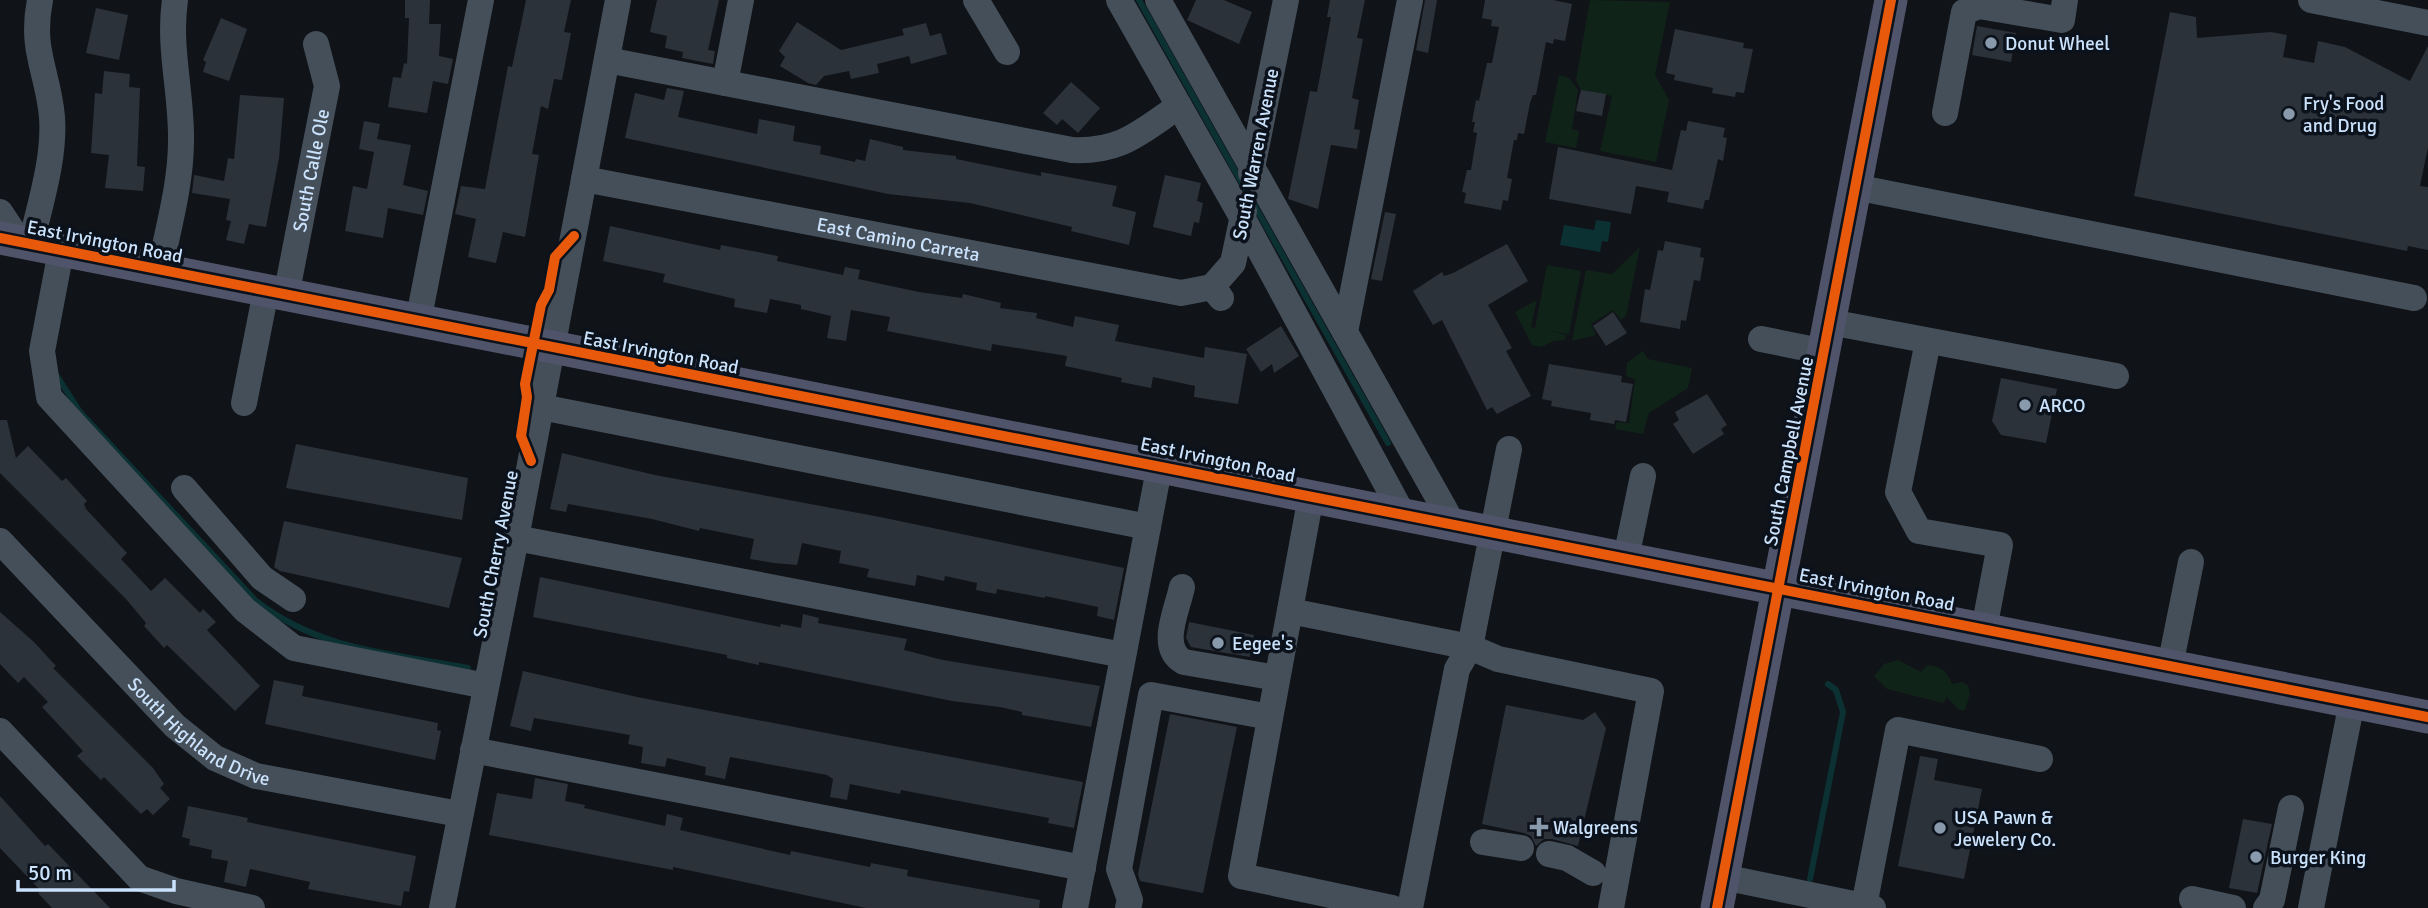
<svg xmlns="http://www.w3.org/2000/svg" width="2428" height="908" viewBox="0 0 2428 908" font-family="Signika,sans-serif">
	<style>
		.green { fill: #102318 }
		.water { fill: #0b3133 }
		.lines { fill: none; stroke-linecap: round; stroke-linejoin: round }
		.stream { stroke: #0b3133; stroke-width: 6 }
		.building { fill: #2c323a }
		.minor { stroke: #454f59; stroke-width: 26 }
		.major { stroke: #50546a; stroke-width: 33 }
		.cycleway-casing { stroke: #0c121b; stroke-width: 15 }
		.cycleway { stroke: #e8590c; stroke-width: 10 }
		.poi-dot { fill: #899aac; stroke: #0c121b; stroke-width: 2.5 }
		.labels { text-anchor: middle; stroke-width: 7; stroke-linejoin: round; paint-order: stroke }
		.poi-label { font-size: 19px; fill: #cae2fc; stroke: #0c121b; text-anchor: start }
		.street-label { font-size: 19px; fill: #cae2fc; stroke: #0c121b }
	</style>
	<rect width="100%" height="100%" fill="#101318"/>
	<g class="green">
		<polygon points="1590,0 1670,2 1655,75 1669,100 1656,162 1600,151 1612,96 1581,90 1576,80"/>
		<polygon points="1559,75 1569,78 1578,90 1572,129 1579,131 1576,148 1545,142"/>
		<polygon points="1640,247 1626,316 1621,320 1613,310 1591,324 1596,335 1572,341 1586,270 1612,274"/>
		<polygon points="1547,265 1581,271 1569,334 1551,331 1566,335 1565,340 1554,341 1541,347 1532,345 1515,312 1537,300 1531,327 1535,328"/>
		<polygon points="1643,351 1648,359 1692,368 1688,388 1649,413 1643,434 1615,429 1617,422 1629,423 1635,379 1626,376 1627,363"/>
		<path d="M1898 660 1921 672 1927 665C1942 667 1946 670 1952 684L1962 682 1968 685 1970 694 1965 710H1959L1947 697 1943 703 1887 689 1874 676 1884 664Z"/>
	</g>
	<polygon class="water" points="1596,220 1611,222 1608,242 1602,241 1600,252 1560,245 1564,225 1594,230"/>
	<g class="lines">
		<g class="stream">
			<polyline points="1139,0 1388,443"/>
			<path d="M57 376 80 412 256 601C321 651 390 653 468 668"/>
			<polyline points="1810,879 1843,712 1836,690 1828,684"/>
		</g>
	</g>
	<g class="building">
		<polygon points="405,0 430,0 429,24 441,24 439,56 453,59 448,84 433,81 427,113 388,107 393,77 401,78 404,63 407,64 409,18 405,18"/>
		<polygon points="526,0 571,0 564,32 571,33 562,80 554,79 548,109 541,106 532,154 539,155 525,237 503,232 496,263 468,257 476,219 455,214 461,186 485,189 508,66 512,67"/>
		<polygon points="657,0 719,0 708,50 715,51 713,64 682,58 683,52 665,48 667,36 650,32"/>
		<polygon points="1196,0 1224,0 1252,12 1239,44 1187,20"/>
		<polygon points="1330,0 1365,0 1357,38 1363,39 1352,98 1359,100 1354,129 1360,130 1357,149 1331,145 1318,209 1288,199 1310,91 1317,92 1331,17 1327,17"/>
		<polygon points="1425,0 1437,0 1428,53 1416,50"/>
		<polygon points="1485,0 1553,0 1572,4 1565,41 1554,39 1553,44 1546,42 1536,95 1533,95 1530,103 1524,134 1518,133 1517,140 1514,140 1507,178 1512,179 1508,201 1503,200 1501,210 1464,203 1466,193 1462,192 1467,170 1471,170 1477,133 1473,132 1475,122 1472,122 1476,100 1479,101 1487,63 1492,63 1499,27 1491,26 1492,20 1482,18"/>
		<polygon points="96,8 128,15 119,60 86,53"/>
		<polygon points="2170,12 2196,17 2197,38 2271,32 2287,35 2283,57 2314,63 2318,41 2345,47 2410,81 2428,46 2428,147 2420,186 2428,187 2428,250 2408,246 2407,251 2134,196"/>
		<polygon points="221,18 247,29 229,81 203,72 206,62 203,60"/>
		<polygon points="797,22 841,50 904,35 902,29 926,23 930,36 941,33 947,54 911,64 909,56 877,64 879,73 851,79 849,71 824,76 816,85 808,83 780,66 785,57 779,51"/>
		<polygon points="1977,26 2016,33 2011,62 1972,55"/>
		<polygon points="1675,29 1744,43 1743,48 1753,49 1744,93 1736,92 1735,97 1712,93 1713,88 1674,80 1675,75 1666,73"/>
		<polygon points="104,71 130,74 129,87 140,88 137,166 145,167 143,191 105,188 109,155 91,153 95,93 102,94"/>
		<polygon points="1071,82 1100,108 1078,133 1062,119 1057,125 1043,113"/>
		<polygon points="667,88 684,91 678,117 757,134 759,119 795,126 793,141 821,146 820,154 855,162 856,159 865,161 870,139 903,147 903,150 956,156 956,159 1041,176 1041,172 1117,186 1112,206 1136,212 1129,245 1071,231 1072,227 970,203 888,194 625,138 635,93 664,100"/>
		<polygon points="1581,90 1606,94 1602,116 1576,111"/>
		<polygon points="240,95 284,98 279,158 266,227 249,224 244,244 226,240 231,221 226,220 230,199 192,193 194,175 224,181 228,158 234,159"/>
		<polygon points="364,121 380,124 377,139 411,145 403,185 428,191 423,215 388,208 383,238 345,231 353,186 367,189 374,152 359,149"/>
		<polygon points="1688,121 1725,128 1723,137 1727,138 1723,161 1718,159 1709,200 1705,200 1703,209 1667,202 1669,192 1636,186 1631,214 1549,199 1558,147 1672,170 1681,130 1686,131"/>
		<polygon points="1165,175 1201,183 1197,201 1203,203 1199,223 1194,222 1191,236 1153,227"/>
		<polygon points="1385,212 1396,214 1382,281 1371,279"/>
		<polygon points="610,226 720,250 721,245 778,256 777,261 843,275 845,267 860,270 858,279 919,292 962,298 963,294 1001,303 1000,308 1037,313 1036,318 1073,327 1075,316 1119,325 1115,341 1204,358 1205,347 1247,354 1238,404 1194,397 1195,386 1153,377 1151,388 1121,382 1122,378 1065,366 1067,356 992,344 991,351 887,331 890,317 851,310 846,341 827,338 831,316 801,309 801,305 770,299 767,313 734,307 735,299 663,282 665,274 603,261"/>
		<polygon points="1665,241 1701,248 1700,257 1704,258 1700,281 1694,280 1686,321 1681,320 1680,329 1640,322 1645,289 1650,290 1658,250 1663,251"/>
		<polygon points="1507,244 1528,281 1488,305 1512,348 1506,351 1531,396 1497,414 1492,407 1487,410 1442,320 1433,325 1413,291 1442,272 1444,276 1453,273"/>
		<polygon points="1613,312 1627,333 1606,346 1593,326"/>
		<polygon points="1281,326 1299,356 1274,373 1272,364 1261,372 1246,349"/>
		<polygon points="1549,364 1622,376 1621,382 1633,384 1626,422 1615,420 1614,424 1590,420 1591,413 1551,406 1552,401 1542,399"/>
		<polygon points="2001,378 2057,389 2046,443 2001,435 1992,421"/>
		<polygon points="1707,394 1727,425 1721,429 1724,434 1693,454 1673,424 1679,420 1675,412"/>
		<polygon points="0,420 7,420 16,458 28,446 62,481 66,478 87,501 84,504 86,509 127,553 121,559 151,591 165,578 200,613 203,609 216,622 207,630 260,686 235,711 167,645 164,648 144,626 146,623 126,599 0,473"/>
		<polygon points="296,444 468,478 462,520 286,488"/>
		<polygon points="562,453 655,475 880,517 1124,568 1114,620 1097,616 1098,607 1045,596 1045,598 997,589 996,594 976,590 977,583 945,576 944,581 917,575 915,586 867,577 869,569 839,563 841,551 802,543 797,565 774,563 750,559 754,539 700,528 699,531 652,519 568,504 566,512 550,509"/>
		<polygon points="284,521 462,558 449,608 280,571 274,567"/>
		<polygon points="540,577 780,627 781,624 801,628 803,614 819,618 818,623 907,639 904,650 943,660 1100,686 1091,727 1022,715 1022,712 1000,707 952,701 759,662 759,665 727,658 727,655 533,617"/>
		<polygon points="0,612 34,642 56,666 53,668 153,768 164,784 160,788 170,799 153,815 147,809 141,814 104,777 101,780 77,756 83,751 42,707 48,702 24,677 18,683 0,664"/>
		<polygon points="1189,622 1254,635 1250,657 1191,647 1186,638"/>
		<polygon points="523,671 637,697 1083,782 1074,828 1048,823 1049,818 901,790 900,794 850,784 847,800 830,797 833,779 827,775 730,757 725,779 705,775 706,767 667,758 665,767 641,763 643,747 628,744 630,735 534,718 531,731 510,726"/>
		<polygon points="274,680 304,686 302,696 438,723 437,730 441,731 435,760 265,724"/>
		<polygon points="1506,705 1583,720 1595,712 1606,728 1578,846 1552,839 1544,839 1536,846 1531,836 1524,833 1482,824"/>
		<polygon points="1170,714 1237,727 1203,893 1140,881 1138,874"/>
		<polygon points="1920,756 1938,759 1934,780 1982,789 1964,879 1898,866"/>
		<polygon points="535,778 568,784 565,801 585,805 584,808 665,826 667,814 683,818 680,830 790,855 791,851 870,867 871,863 908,870 907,876 1040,900 1039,908 866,908 673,867 673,870 489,835 497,793 532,799"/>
		<polygon points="0,796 45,846 48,844 110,908 52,908 38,893 41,891 0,848"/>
		<polygon points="188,806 248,818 247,822 416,856 409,892 404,891 401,906 308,889 310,882 250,869 246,887 224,882 228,861 211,858 212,850 189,845 190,839 182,837"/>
		<polygon points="2243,819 2272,824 2257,893 2229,888"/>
	</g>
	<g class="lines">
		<g class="minor">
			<polyline points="976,0 1007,52"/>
			<polyline points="1119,0 1242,217 1402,513"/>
			<polyline points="1158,0 1453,524"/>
			<polyline points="2311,0 2428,23"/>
			<path d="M607 60 1072 150C1122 152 1140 132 1179 106"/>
			<polyline points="725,83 741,0"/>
			<polyline points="1945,113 1964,12 1979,6 2062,20 2065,0"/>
			<polyline points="1251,173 1286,0"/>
			<path id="s1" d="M584 179 1181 293 1212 287"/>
			<polyline points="1855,187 2414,298"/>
			<polyline points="0,212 20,242"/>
			<path d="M31 244C40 203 55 159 52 117 48 71 30 51 40 0"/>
			<polyline points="61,251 42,351 49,397 245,610 294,648 486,686"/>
			<path d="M160 270C168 228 181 184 181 141 182 94 168 48 175 0"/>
			<path id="s2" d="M286 296 327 86 316 44"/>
			<polyline points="1221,298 1212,287 1233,263 1244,211"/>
			<polyline points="418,322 481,0"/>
			<polyline points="1830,322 2116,376"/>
			<polyline points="1345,332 1410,0"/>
			<polyline points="1761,339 1825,352"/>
			<polyline points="1928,341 1898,492 1919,531 2000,545 1984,629"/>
			<polyline points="244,403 266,291"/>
			<polyline points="541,407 1148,527"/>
			<polyline points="184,488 262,578 293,599"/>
			<polyline points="1311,496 1241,876 1392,908"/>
			<polyline points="516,538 1123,655"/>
			<path id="s3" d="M0 541 175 726 215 758 256 776 459 814"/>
			<polyline points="1626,558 1643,476"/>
			<path d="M1182 587C1177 611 1158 648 1184 662L1277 678"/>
			<polyline points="1290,611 1470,647 1498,659 1651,691 1611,908"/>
			<polyline points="2170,666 2191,562"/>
			<polyline points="0,731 139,878 176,891 252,908"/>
			<polyline points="473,750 1083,868"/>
			<polyline points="1483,842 1521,848"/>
			<polyline points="1549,854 1567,858 1593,873"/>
			<polyline points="1723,877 1873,908"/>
			<polyline points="2192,899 2233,908"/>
			<polyline points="1864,906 1898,730 2040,759"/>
			<polyline points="442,908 516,538 618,0"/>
			<polyline points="1075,908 1160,464"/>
			<polyline points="1128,908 1130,900 1119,869 1151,695 1270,717"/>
			<polyline points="1410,908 1457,669 1470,647 1509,449"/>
			<polyline points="2266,908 2272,900 2291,808"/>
			<polyline points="2311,908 2352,702"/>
		</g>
		<g class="major">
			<path d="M0 238C809 401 1620 553 2428 717"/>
			<polyline points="1717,908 1891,0"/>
		</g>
		<defs>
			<g id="cycleway">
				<path d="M0 238C809 401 1620 553 2428 717"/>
				<polyline points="531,461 521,436 527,397 525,384 541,305 549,290 555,257 574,236"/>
				<polyline points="1717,908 1891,0"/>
			</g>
		</defs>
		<use href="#cycleway" class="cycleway-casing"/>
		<use href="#cycleway" class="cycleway"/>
	</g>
	<g class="poi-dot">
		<circle cx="1991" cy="43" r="7"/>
		<circle cx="2289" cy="114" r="7"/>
		<circle cx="2025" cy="405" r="7"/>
		<circle cx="1218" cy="643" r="7"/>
		<path d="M1535.5 816.5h7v7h7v7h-7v7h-7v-7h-7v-7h7z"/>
		<circle cx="1940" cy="828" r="7"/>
		<circle cx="2256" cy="857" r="7"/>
	</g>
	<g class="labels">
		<g class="poi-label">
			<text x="2005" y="50">Donut Wheel</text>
			<text x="2303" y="110">Fry's Food<tspan x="2303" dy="22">and Drug</tspan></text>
			<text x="2039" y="412">ARCO</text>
			<text x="1232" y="650">Eegee's</text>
			<text x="1954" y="824">USA Pawn &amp;<tspan x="1954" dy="22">Jewelery Co.</tspan></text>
			<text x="1553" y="834">Walgreens</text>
			<text x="2270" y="864">Burger King</text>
		</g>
		<g class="street-label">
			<text transform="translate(1255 154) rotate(-79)" y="7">South Warren Avenue</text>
			<text dy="7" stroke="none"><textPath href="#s2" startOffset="128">South Calle Ole</textPath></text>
			<text dy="7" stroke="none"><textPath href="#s1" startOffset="320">East Camino Carreta</textPath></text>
			<text transform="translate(105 241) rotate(11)" y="7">East Irvington Road</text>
			<text transform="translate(661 352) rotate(11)" y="7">East Irvington Road</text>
			<text transform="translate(1788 451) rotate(-79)" y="7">South Campbell Avenue</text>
			<text transform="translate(1218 459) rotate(12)" y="7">East Irvington Road</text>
			<text transform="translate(495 554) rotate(-79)" y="7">South Cherry Avenue</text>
			<text transform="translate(1877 589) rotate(11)" y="7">East Irvington Road</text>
			<text dy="7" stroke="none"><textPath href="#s3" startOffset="278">South Highland Drive</textPath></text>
		</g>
	</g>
	<path d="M18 880v10h156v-10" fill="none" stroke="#cae2fc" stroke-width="3.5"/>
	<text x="28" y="880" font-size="21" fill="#cae2fc" stroke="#0c121b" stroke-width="5" paint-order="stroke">50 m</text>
</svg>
